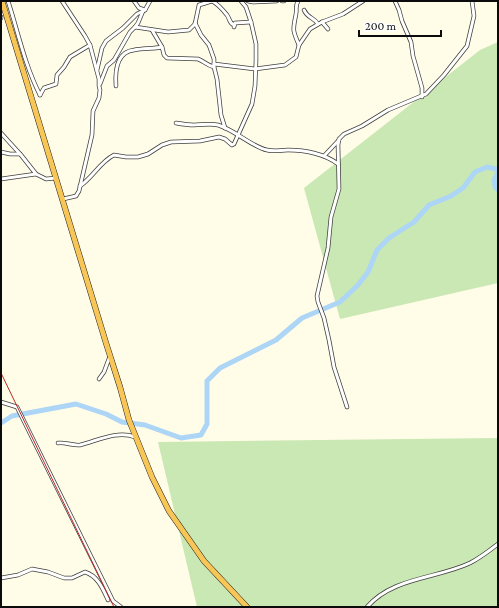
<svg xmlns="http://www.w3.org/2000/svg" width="499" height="608" viewBox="0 0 499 608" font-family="'Crimson Pro',serif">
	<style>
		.green { fill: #cae8b3 }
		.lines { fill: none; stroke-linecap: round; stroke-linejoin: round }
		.river { stroke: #add5f6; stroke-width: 5 }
		.minor-casing { stroke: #3e3e3e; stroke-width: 4.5 }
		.trunk-casing { stroke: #1c1c1c; stroke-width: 6 }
		.minor { stroke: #fff; stroke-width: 3 }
		.trunk { stroke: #f8c656; stroke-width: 5 }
		.rail { stroke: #bb2823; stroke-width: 1 }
	</style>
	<rect width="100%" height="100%" fill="#fffce8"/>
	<g class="green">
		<polygon points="498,42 498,283 340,319 304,188 480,50"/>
		<polygon points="498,438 498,607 197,607 158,442"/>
	</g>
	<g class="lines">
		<g class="river">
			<polyline points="498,173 494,180 495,187 498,190"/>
			<polyline points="1,423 12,416 76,404 106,414 122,422 145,425 181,438 201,435 207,424 207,381 220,368 276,340 302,318 340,302 358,285 368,272 377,250 389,238 414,222 429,205 451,196 463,188 475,172 487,167 496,169 498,173"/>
		</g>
		<defs>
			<g id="minor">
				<path d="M8 1C18 32 25 66 40 95"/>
				<polyline points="62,1 85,36 90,45 99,79 99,86 100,90 99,98 93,111 92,135 79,191 76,196 63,199"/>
				<polyline points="134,1 139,8 145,10"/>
				<path d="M212 1C218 4 223 10 227 15 230 19 229 23 234 25"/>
				<polyline points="248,1 253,2 277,1"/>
				<polyline points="282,1 284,1"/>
				<path d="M298 1C295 7 297 8 296 14 293 30 292 29 299 45"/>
				<polyline points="395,1 399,10 402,21 411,42 413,56 422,88 422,97"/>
				<path d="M304 10C308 19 314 17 318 24"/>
				<polyline points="1,17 1,18"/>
				<polyline points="322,22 328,29"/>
				<polyline points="195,23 201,35 209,45 214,59 214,67 217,79 221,115 225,128"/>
				<polyline points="135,27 138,23 143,11"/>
				<polyline points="234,27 235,23 251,22"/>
				<path d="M152 30 162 47 164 55 167 58 198 59C204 61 206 65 214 67"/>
				<polyline points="214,64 255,69 285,65 296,57 299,45 310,29 322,22 343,14 363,1"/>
				<polyline points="97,70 102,48 106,41 123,28 137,14 145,10 150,1"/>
				<polyline points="100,84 107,66 114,60 130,32 135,27 168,32 189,30 195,24 199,5 212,1"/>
				<path d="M116 86C115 72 116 52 134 50 143 48 153 49 162 47"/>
				<polyline points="40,95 44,88 56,84 57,75 64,67 70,57 90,45"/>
				<path d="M176 123C182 124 188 125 194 125 202 125 210 123 218 125 235 130 252 147 267 150 274 152 281 150 288 150 305 150 325 154 338 164"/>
				<polyline points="1,133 21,155 36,174 46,179 56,178"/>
				<polyline points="1,152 10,154 20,154"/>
				<polyline points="324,156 339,140"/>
				<polyline points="1,179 36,174"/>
				<path d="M80 186C93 177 100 162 114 155L126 157H138L148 154 162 145 171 142 200 141 219 137 225 139 232 145 234 144 252 104 255 86 256 61V44L251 22 246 7 241 1"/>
				<polyline points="99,379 104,372 110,356"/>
				<polyline points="1,402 17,407 113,601 121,607"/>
				<polyline points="347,407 334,367 329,340 324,318 318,302 317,296 328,248 331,217 339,189 338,145 339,139 344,134 362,126 388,110 426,94 444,75 467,46 474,16 472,1"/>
				<path d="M58 443C65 442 74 446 80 445 97 441 117 430 135 437"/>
				<path d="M1 578 18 575 32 569 48 572 64 578H72L85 572C98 576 103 589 108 600"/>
				<path d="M367 607C393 577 436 579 470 563 480 558 489 551 498 544"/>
			</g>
			<polyline id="trunk" points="2,1 106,343 120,387 129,420 152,477 169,511 204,561 247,607"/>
		</defs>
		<use href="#minor" class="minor-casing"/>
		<use href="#trunk" class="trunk-casing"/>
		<use href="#minor" class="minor"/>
		<use href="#trunk" class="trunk"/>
		<polyline class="rail" points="1,373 114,607"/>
	</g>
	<rect width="499" height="608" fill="none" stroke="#0b0b0b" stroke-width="4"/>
	<path d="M359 30v6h82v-6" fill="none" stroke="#0b0b0b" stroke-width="2"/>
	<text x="365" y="30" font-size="12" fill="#0b0b0b" stroke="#ffffff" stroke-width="3" paint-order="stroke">200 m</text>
</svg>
